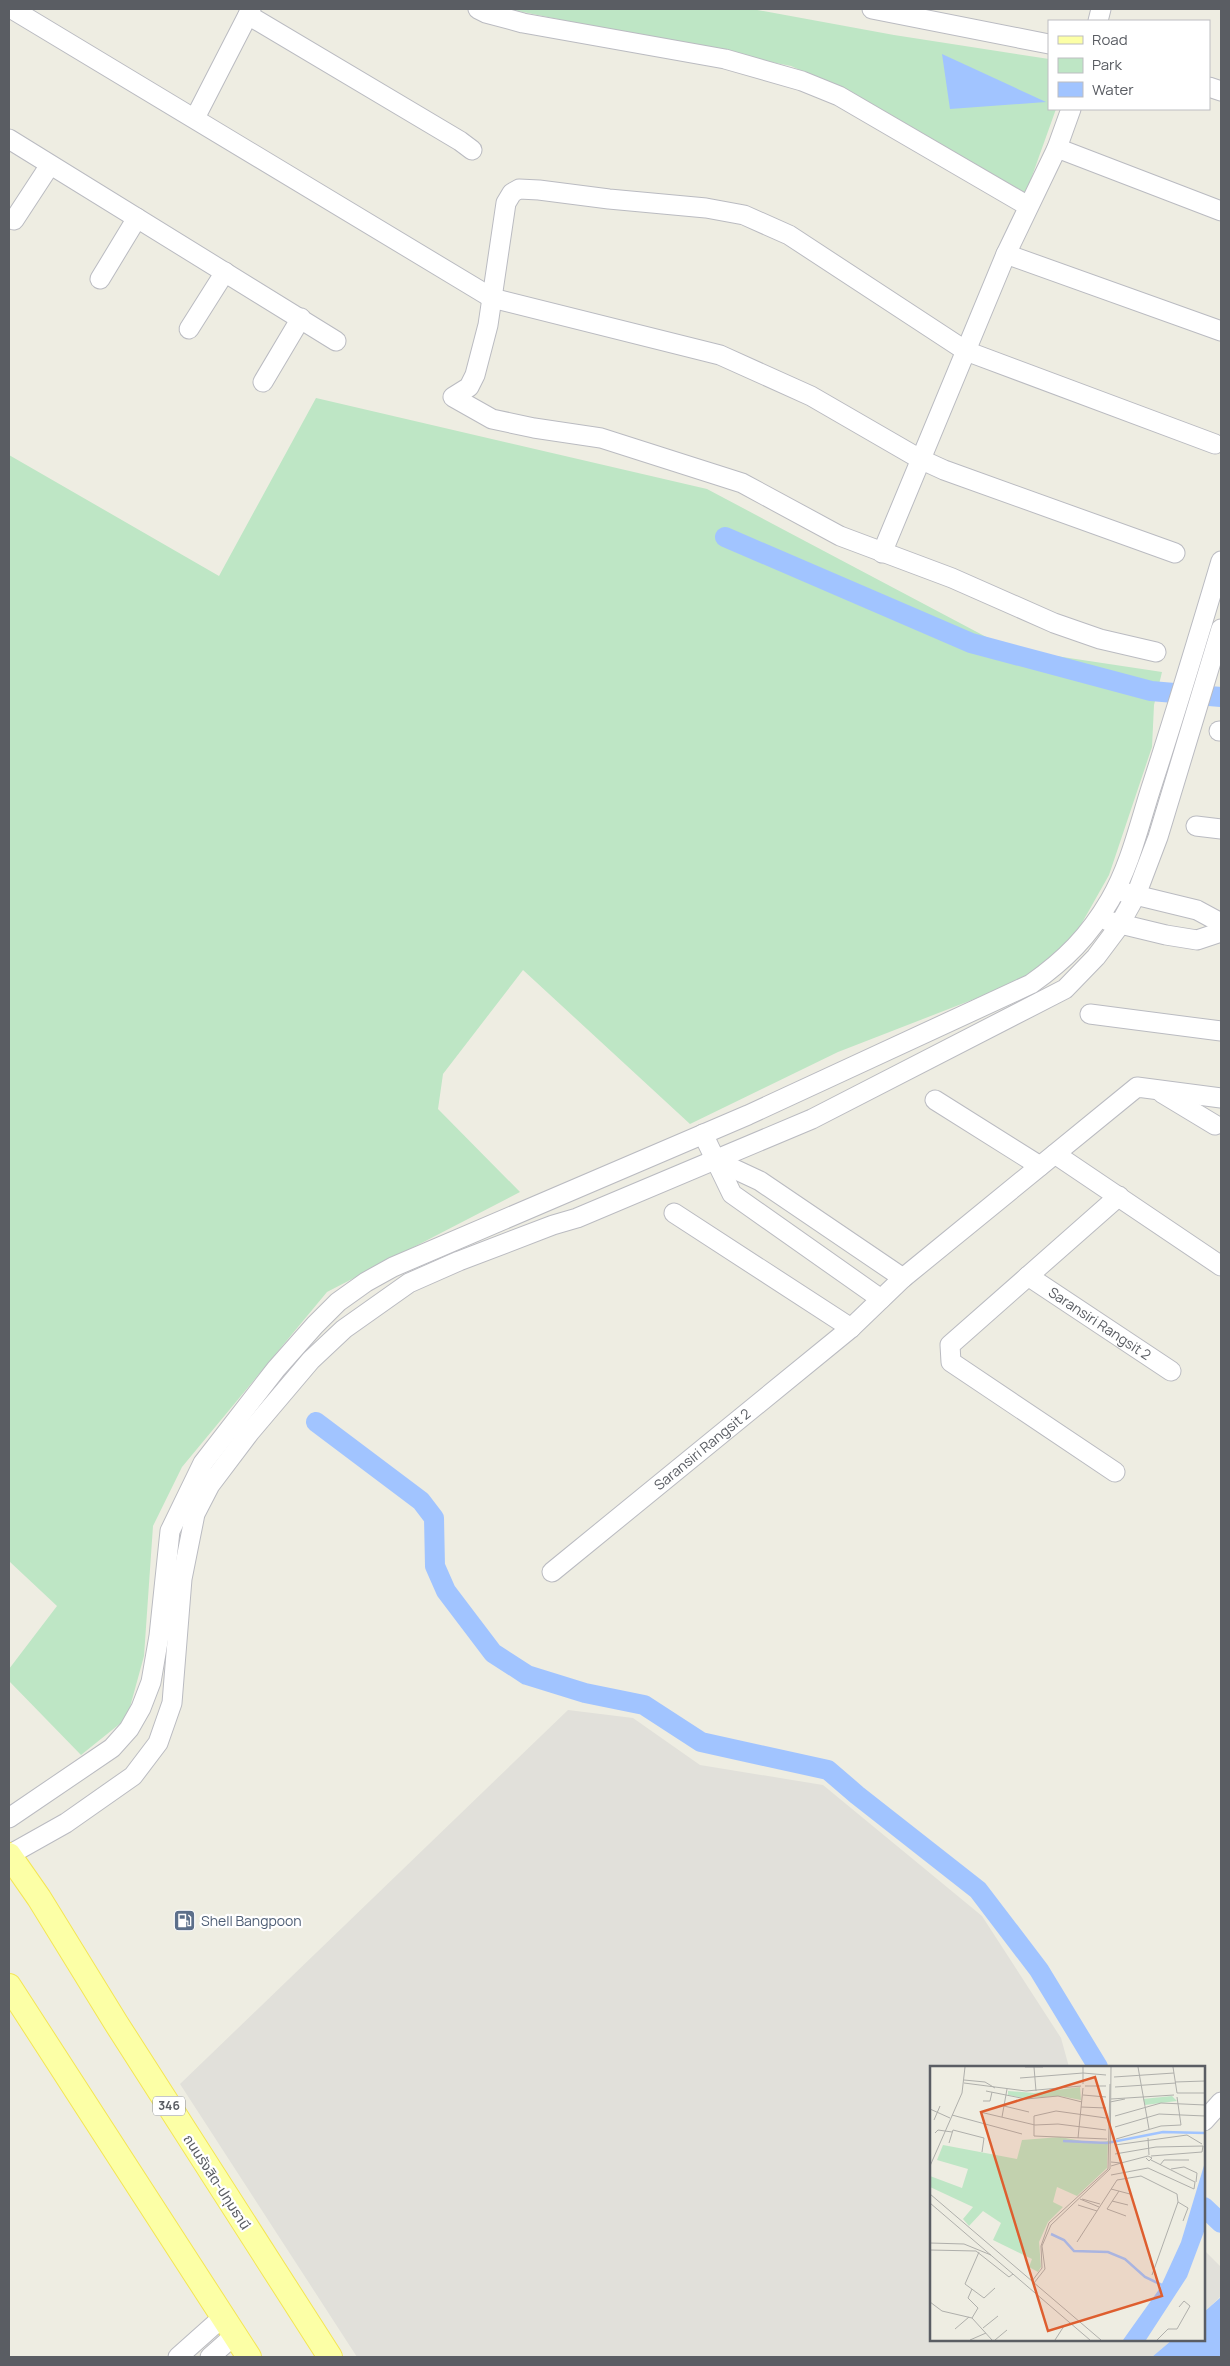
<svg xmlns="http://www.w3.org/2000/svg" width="1230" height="2366" viewBox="0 0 1230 2366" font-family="Manrope,'Noto Sans Thai',sans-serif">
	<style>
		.industrial { fill: #e1e0da }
		.green { fill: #bee6c5 }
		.water { fill: #a1c4ff }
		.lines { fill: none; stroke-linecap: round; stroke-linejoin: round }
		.canal { stroke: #a1c4ff; stroke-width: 20 }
		.minor-casing { stroke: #babbc1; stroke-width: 21 }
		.major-casing { stroke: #f4e654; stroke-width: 26 }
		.minor { stroke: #fff; stroke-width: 19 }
		.major { stroke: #fcffa6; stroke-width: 24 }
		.labels { text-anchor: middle; stroke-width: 4.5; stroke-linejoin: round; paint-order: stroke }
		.shield { fill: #fff; stroke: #8c8e92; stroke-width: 1 }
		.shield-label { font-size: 12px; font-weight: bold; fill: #5a5d63 }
		.street-label { font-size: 14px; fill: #5a5d63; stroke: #fff }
		.service-label { font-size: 14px; fill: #4e5e75; stroke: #fff; text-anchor: start }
		.inset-river { fill: none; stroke: #a1c4ff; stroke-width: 2.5 }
		.inset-road { fill: none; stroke: #afafab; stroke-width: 1 }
		.view { fill: #de5e2f; fill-opacity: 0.15; stroke: #de5e2f; stroke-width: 2.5 }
		.inset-edge { fill: none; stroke: #5a5d63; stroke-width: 2.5 }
	</style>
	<rect width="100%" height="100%" fill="#eeede2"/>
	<g class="industrial">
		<polygon points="568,1710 633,1718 700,1765 823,1785 982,1916 1061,2038 1069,2067 931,2067 931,2340 1172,2340 1152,2357 357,2357 180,2084"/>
		<polygon points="1204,2250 1221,2267 1221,2296 1204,2312"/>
	</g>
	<g class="green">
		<polygon points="508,9 752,9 894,35 1049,59 1049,109 1056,109 1026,193 824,81 791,66"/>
		<polygon points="316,398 707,489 1009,649 1162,672 1154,705 1152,747 1109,875 1074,937 1026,979 838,1052 690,1124 523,970 443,1074 438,1109 520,1192 327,1292 182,1467 153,1526 144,1656 127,1718 81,1755 9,1681 9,1669 57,1606 9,1561 9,455 219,576"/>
	</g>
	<g class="water">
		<polygon points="942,54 1046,102 950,109"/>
		<polygon points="1221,2297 1221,2357 1152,2357 1172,2340 1204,2340 1204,2312"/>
	</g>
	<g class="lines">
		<g class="canal">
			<polyline points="725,537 971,643 1151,691 1221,697"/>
			<polyline points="316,1422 421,1501 434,1518 435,1566 446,1591 493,1653 527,1675 585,1693 644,1705 701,1742 828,1770 857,1795 978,1890 1039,1970 1098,2067"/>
			<polyline points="1204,2207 1221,2223"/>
		</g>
		<defs>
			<g id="minor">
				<polyline points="12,9 492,298 720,355 811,396 920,459 944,470 1175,553"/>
				<polyline points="478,9 486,13 523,23 725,59 802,81 839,96 1028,206"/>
				<polyline points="872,9 1049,44"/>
				<polyline points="248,15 460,141 472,150"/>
				<polyline points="1098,21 1101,9"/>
				<polyline points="1209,87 1221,91"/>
				<polyline points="195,118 251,9"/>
				<polyline points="9,139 336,341"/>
				<polyline points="1057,148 1221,211"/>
				<polyline points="14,220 50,165"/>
				<polyline points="1006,254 1221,331"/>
				<polyline points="100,279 137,218"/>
				<polyline points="189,329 225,272"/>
				<polyline points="263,382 301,318"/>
				<polyline points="882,553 1006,254 1057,148 1071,109"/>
				<polyline points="1156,652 1100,639 1054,623 952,578 840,536 742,483 601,438 534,428 492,419 453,397 469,387 475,375 488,325 506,203 512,193 519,189 539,190 609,199 706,208 744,215 789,235 966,351 1215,444"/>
				<polyline points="1219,731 1221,731"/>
				<polyline points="1196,826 1221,829"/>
				<polyline points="1123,892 1197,910 1221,923"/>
				<polyline points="1108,921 1166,935 1197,940 1221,932"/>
				<polyline points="1090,1014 1221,1031"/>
				<polyline points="1162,1093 1215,1125"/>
				<polyline points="935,1100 1040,1166"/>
				<polyline points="703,1134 732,1194 881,1299"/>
				<polyline points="1055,1154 1221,1266"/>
				<polyline points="715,1160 760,1181 903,1278"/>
				<polyline points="674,1213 851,1328"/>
				<path id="s1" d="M1028 1276 1171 1371"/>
				<polyline points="1115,1472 951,1362 950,1345 1119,1196"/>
				<path id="s2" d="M552 1572 851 1328 903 1278 1137 1087 1221 1098"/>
				<path d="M9 1818 112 1748 129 1729 141 1708 151 1682 159 1636 170 1531 203 1463 276 1369 315 1325 338 1302 366 1282 393 1267 748 1115 1031 984C1065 960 1089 936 1110 900 1131 864 1140 821 1153 782 1177 708 1199 635 1221 561"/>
				<polyline points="9,1855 66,1823 133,1776 158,1743 172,1703 182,1579 195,1514 210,1485 250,1432 311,1360 344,1329 409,1283 459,1261 553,1225 577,1218 812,1119 1065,989 1096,957 1117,929 1136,895 1158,837 1221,629"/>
				<polyline points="1204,2121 1221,2102"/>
				<polyline points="178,2357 224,2316"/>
				<polyline points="210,2357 236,2334"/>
			</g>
			<g id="major">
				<polyline points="9,1855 39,1898 116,2023 330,2357"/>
				<polyline points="9,1986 249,2357"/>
			</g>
		</defs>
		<use href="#minor" class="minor-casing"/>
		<use href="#major" class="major-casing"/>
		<use href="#minor" class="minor"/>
		<use href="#major" class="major"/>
	</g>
	<defs>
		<symbol id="fuel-square" viewBox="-11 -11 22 22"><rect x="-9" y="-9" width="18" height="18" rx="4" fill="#5c6f8a" stroke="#fff"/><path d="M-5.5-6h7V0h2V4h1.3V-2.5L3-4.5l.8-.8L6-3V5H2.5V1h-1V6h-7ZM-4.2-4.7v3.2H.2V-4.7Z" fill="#fff"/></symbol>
	</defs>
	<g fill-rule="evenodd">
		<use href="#fuel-square" x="172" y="1908" width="25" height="25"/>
	</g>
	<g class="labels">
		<rect class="shield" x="153" y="2096.5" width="32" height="19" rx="4"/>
		<g class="shield-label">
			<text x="169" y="2110">346</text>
		</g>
		<g class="street-label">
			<text dy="5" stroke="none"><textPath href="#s1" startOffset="86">Saransiri Rangsit 2</textPath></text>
			<text dy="5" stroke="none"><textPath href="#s2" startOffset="194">Saransiri Rangsit 2</textPath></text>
			<text transform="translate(217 2182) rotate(57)" y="5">ถนนรังสิต-ปทุมธานี</text>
		</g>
		<g class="service-label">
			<text x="201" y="1926">Shell Bangpoon</text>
		</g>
	</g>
	<g transform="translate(930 2066)">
		<rect width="275" height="275" fill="#eeede2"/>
		<path d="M150 21 151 34 130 30 95 32 78 29V25L104 27ZM242 30 247 35 215 39 213 33ZM130 71 163 77 178 75 177 102 147 130 127 121 123 136 133 141 118 156 109 176 111 201 108 206 99 201 102 193 63 174 71 157 53 145 39 160 33 153 43 141 0 121V110L32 122 38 103 7 94 13 79 87 93 92 74Z" fill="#bee6c5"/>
		<path d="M275 96V163L257 211 216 274H193L230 222 251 176Z" fill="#a1c4ff"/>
		<path class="inset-river" d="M133 75 177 77 233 66 275 67M121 168 134 174 144 185 178 186 195 193 215 211 234 220"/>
		<path class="inset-road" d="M95 1H113M104 1 106 25M153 1V18M208 1 219 63M243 1 247 27M184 11 244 7M90 12 153 7 176 9M34 14 55 16 65 22M245 16 275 15M34 17 96 25 151 20M155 20H176M185 21 246 17M56 25 96 33 128 30 152 36M247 27H275M153 29 176 31M181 33 244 29M53 35H60L62 26M180 36 195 33M74 40 99 46M151 41 176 42M0 43 20 52M50 46 105 59 128 58 176 64M22 49 92 68M185 50 231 37 275 39M72 51 77 23M176 52 126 45 104 50V70L177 73M4 54 10 40M185 61 229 48 275 50M5 67 8 64 22 66M148 72 153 22M218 72 219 89M186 73 231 60 251 59 247 31M19 77 23 64 54 72 52 86M185 79 257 69 272 78M185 88 226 81 273 80 272 86 221 90M191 97 218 90 222 92 219 95 216 92M230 99 234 94H259M0 100 32 27 35 1M181 100 191 97 181 96M241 103 254 101 267 107 266 116M181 109 218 102 264 123 265 116 221 94M181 123 200 128M189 125 177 143 196 150M0 128 171 274M150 133 169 141M152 133 170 138M182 135 198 139M248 136 258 142 253 155M0 137 160 274M148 139 167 145M147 176 187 114 211 110 247 128 248 136 222 209M0 177 34 178 61 189M0 184 46 185 79 211 83 208M49 186 35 218 54 232 65 222M102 215 112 202 111 180 119 157 178 103 180 18M104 217 115 203 112 180 121 159 180 103 181 1M0 236 12 245 42 252 62 274M42 252 48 242 38 232 42 223M53 262 68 250M25 263 39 251M40 274 56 267M65 274 77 264M125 274 134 260M227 274 238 263H247L260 240 254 235 249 241"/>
		<path class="view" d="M165 11 232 230 118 265 51 46Z"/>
		<rect width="275" height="275" class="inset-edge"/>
	</g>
	<rect width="1230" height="2366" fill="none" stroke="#5a5d63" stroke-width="20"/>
	<rect x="1048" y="20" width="162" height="90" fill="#ffffff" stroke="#bdbec1"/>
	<rect x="1058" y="36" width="25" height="8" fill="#fcffa6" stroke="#bdbec1"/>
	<text x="1092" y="45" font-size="15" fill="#5a5d63">Road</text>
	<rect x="1058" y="58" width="25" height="15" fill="#bee6c5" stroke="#bdbec1"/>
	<text x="1092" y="70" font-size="15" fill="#5a5d63">Park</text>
	<rect x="1058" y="82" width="25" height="15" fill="#a1c4ff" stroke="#bdbec1"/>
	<text x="1092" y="95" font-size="15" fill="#5a5d63">Water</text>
</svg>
